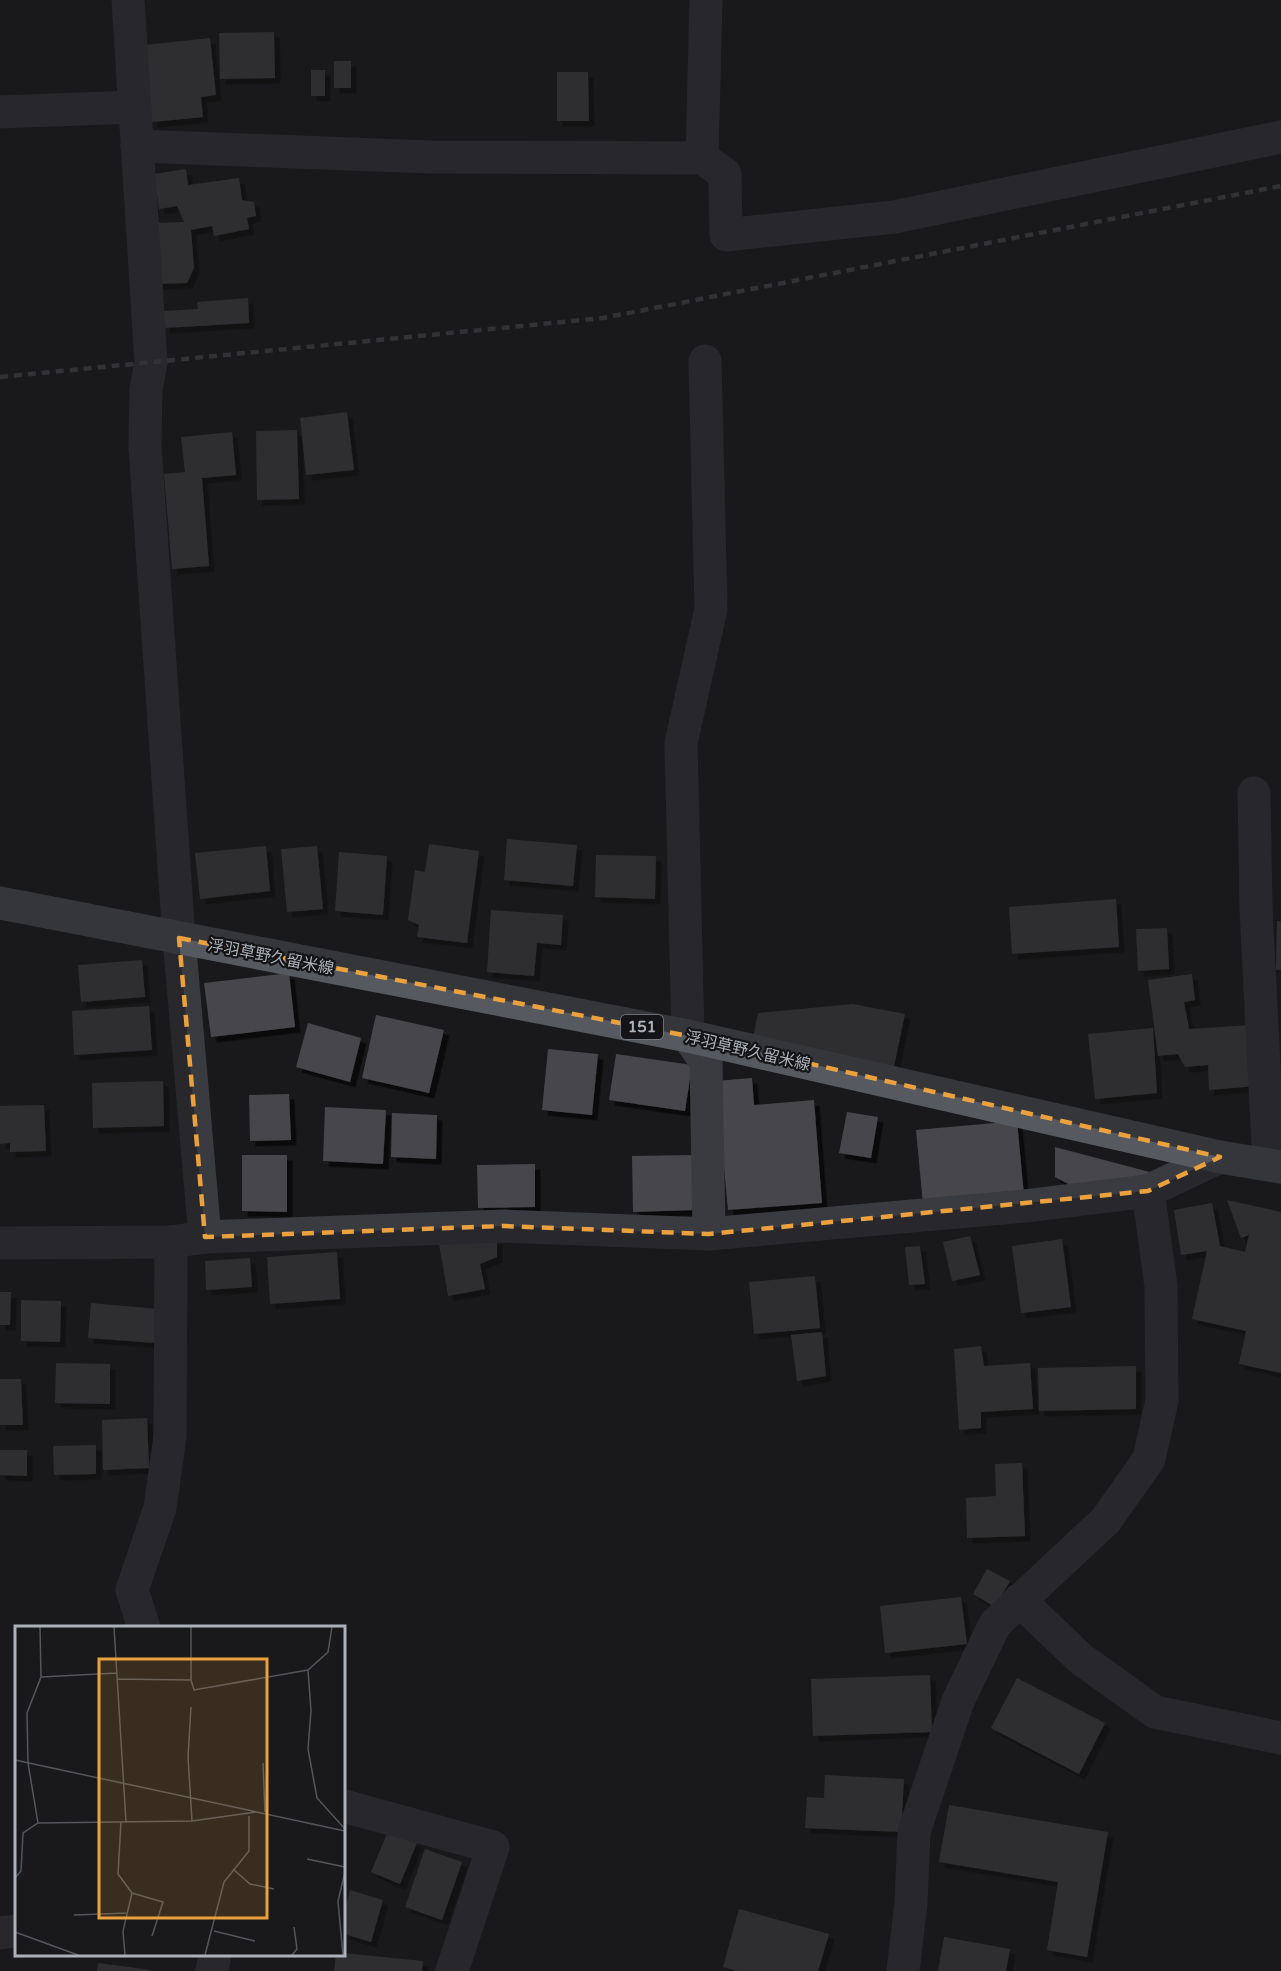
<svg xmlns="http://www.w3.org/2000/svg" width="1281" height="1971" viewBox="0 0 1281 1971" font-family="'Varela Round','Noto Sans JP',sans-serif">
	<style>
		.building { fill: #46474b; filter: url(#shadow) }
		.lines { fill: none; stroke-linecap: round; stroke-linejoin: round }
		.minor { stroke: #3a3b40; stroke-width: 33 }
		.major { stroke: #56595f; stroke-width: 33 }
		.rail { stroke: #4d5055; stroke-width: 4.5; stroke-dasharray: 8 6; stroke-linecap: butt }
		.marked { fill: none; stroke: #eca13f; stroke-width: 4.5; stroke-dasharray: 12 8; stroke-linejoin: round }
		.labels { text-anchor: middle; stroke-width: 4.5; stroke-linejoin: round; paint-order: stroke }
		.shield { fill: #141416; stroke: #7e8289; stroke-width: 1.5 }
		.shield-label { font-size: 15px; font-weight: bold; fill: #acb1ba }
		.street-label { font-size: 16px; fill: #acb1ba; stroke: #141416 }
		.inset-road { fill: none; stroke: #54565b; stroke-width: 1.5 }
		.view { fill: #eca13f; fill-opacity: 0.15; stroke: #eca13f; stroke-width: 3 }
		.inset-edge { fill: none; stroke: #acb1ba; stroke-width: 3 }
	</style>
	<defs>
		<filter id="shadow"><feDropShadow dx="5.5" dy="5.5" stdDeviation="0" flood-color="#0009"/></filter>
	</defs>
	<rect width="100%" height="100%" fill="#19191b"/>
	<g class="building">
		<polygon points="274,32 275,78 220,79 219,33"/>
		<polygon points="210,38 216,95 201,97 203,117 152,122 145,45"/>
		<rect x="334" y="61" width="17" height="27"/>
		<rect x="311" y="70" width="14" height="26"/>
		<polygon points="557,72 588,72 589,121 557,121"/>
		<polygon points="186,169 188,185 239,178 242,200 254,202 256,216 247,218 249,229 214,236 212,226 191,230 194,268 187,283 154,284 152,223 184,222 177,206 159,209 154,174"/>
		<polygon points="248,298 249,323 164,328 164,311 198,309 197,302"/>
		<polygon points="347,412 354,470 306,475 300,418"/>
		<polygon points="297,430 299,499 257,500 256,431"/>
		<polygon points="232,432 236,475 202,478 209,566 172,569 164,474 185,472 181,437"/>
		<polygon points="507,839 577,845 573,886 504,880"/>
		<polygon points="429,844 479,851 467,943 417,937 419,925 408,920 415,870 425,872"/>
		<polygon points="266,846 270,891 200,899 195,853"/>
		<polygon points="317,846 323,909 287,912 281,849"/>
		<polygon points="339,852 387,856 383,915 335,911"/>
		<polygon points="596,855 656,856 655,899 595,897"/>
		<polygon points="1116,899 1119,947 1012,954 1009,907"/>
		<polygon points="491,910 563,915 561,945 537,943 534,976 487,972"/>
		<polygon points="1277,921 1281,921 1281,970 1276,970"/>
		<polygon points="1167,928 1169,969 1138,971 1136,929"/>
		<polygon points="142,960 145,997 81,1002 78,965"/>
		<polygon points="289,973 295,1027 211,1037 204,983"/>
		<polygon points="1192,974 1195,1000 1184,1002 1189,1029 1251,1025 1256,1086 1209,1090 1208,1065 1185,1067 1178,1054 1158,1056 1148,980"/>
		<polygon points="853,1004 905,1014 893,1071 752,1042 758,1013"/>
		<polygon points="149,1006 152,1050 74,1055 72,1011"/>
		<polygon points="376,1015 444,1030 429,1093 362,1078"/>
		<polygon points="308,1023 361,1038 350,1082 296,1067"/>
		<polygon points="1153,1028 1157,1093 1095,1099 1088,1034"/>
		<polygon points="548,1049 598,1054 592,1115 542,1110"/>
		<polygon points="616,1054 692,1065 685,1111 609,1100"/>
		<polygon points="752,1078 754,1105 814,1100 822,1203 728,1210 716,1081"/>
		<polygon points="163,1081 164,1126 93,1128 92,1083"/>
		<polygon points="289,1094 291,1140 250,1141 249,1095"/>
		<polygon points="44,1105 46,1151 10,1152 10,1143 0,1144 0,1106"/>
		<polygon points="325,1107 386,1110 383,1164 323,1161"/>
		<polygon points="847,1112 878,1117 871,1158 839,1153"/>
		<polygon points="392,1113 437,1115 436,1159 391,1157"/>
		<polygon points="1017,1121 1025,1206 924,1215 916,1130"/>
		<polygon points="1055,1147 1161,1175 1078,1189 1055,1177"/>
		<polygon points="242,1155 287,1155 287,1212 242,1211"/>
		<polygon points="695,1155 695,1210 633,1212 632,1156"/>
		<polygon points="535,1164 535,1207 478,1208 477,1165"/>
		<polygon points="1227,1200 1281,1212 1281,1373 1239,1364 1246,1331 1192,1319 1207,1251 1181,1255 1174,1210 1212,1203 1220,1246 1245,1252 1249,1235 1241,1238"/>
		<polygon points="970,1236 980,1275 952,1281 943,1242"/>
		<polygon points="497,1239 497,1257 480,1264 485,1289 448,1296 439,1244"/>
		<polygon points="1062,1239 1071,1307 1021,1313 1012,1246"/>
		<polygon points="920,1246 925,1284 909,1285 905,1247"/>
		<polygon points="337,1252 340,1299 270,1304 267,1257"/>
		<polygon points="250,1258 252,1287 206,1290 205,1261"/>
		<polygon points="815,1276 820,1328 754,1334 749,1282"/>
		<polygon points="0,1292 11,1292 10,1325 0,1325"/>
		<polygon points="21,1300 61,1301 60,1342 21,1341"/>
		<polygon points="91,1303 158,1309 156,1343 88,1338"/>
		<polygon points="822,1332 826,1376 797,1381 791,1335"/>
		<polygon points="981,1346 984,1366 1030,1363 1033,1409 981,1412 981,1428 959,1430 954,1349"/>
		<polygon points="56,1363 110,1364 110,1404 55,1403"/>
		<polygon points="1136,1366 1136,1409 1039,1411 1038,1368"/>
		<polygon points="0,1379 21,1379 23,1425 0,1425"/>
		<polygon points="147,1418 149,1468 103,1470 102,1420"/>
		<polygon points="96,1445 96,1474 54,1475 53,1446"/>
		<polygon points="0,1450 27,1450 27,1476 0,1475"/>
		<polygon points="1022,1463 1025,1536 967,1538 966,1498 996,1496 995,1464"/>
		<polygon points="987,1569 1010,1581 995,1607 973,1594"/>
		<polygon points="961,1597 967,1644 885,1653 880,1606"/>
		<polygon points="930,1675 932,1732 813,1736 811,1679"/>
		<polygon points="1017,1678 1105,1723 1079,1774 991,1728"/>
		<polygon points="825,1775 904,1779 901,1832 805,1828 807,1797 824,1798"/>
		<polygon points="949,1805 1108,1832 1087,1957 1047,1950 1058,1882 939,1862"/>
		<polygon points="388,1831 417,1843 400,1884 371,1872"/>
		<polygon points="425,1849 462,1862 442,1920 405,1907"/>
		<polygon points="350,1890 383,1900 371,1942 344,1934 344,1912"/>
		<polygon points="739,1909 829,1934 818,1971 737,1971 723,1967"/>
		<polygon points="944,1937 1010,1949 1006,1971 938,1971"/>
		<polygon points="344,1953 423,1961 422,1971 334,1971 336,1954"/>
		<polygon points="98,1963 151,1970 151,1971 97,1971"/>
	</g>
	<g class="lines">
		<g class="minor">
			<polyline points="128,0 151,362 146,389 145,447 179,938 205,1237"/>
			<polyline points="0,112 135,107"/>
			<polyline points="137,146 431,157 702,158 725,174 726,235 894,217 1281,137"/>
			<polyline points="702,158 706,0"/>
			<polyline points="705,361 711,609 681,743 688,1036 706,1062 709,1234"/>
			<polyline points="1254,793 1256,908 1269,1165"/>
			<polyline points="0,1243 171,1242 205,1237 504,1226 709,1234 1025,1206 1148,1191 1220,1157"/>
			<polyline points="1019,1600 1081,1659 1155,1712 1281,1738"/>
			<polyline points="144,1628 132,1590 160,1508 170,1436 171,1242"/>
			<polyline points="344,1806 493,1847 452,1971"/>
			<polyline points="0,1933 16,1931"/>
			<polyline points="212,1971 215,1954"/>
			<polyline points="903,1971 911,1903 914,1832 958,1701 995,1624 1106,1520 1149,1459 1162,1400 1161,1286 1148,1191"/>
		</g>
		<polyline class="major" points="0,903 688,1036 1220,1157 1281,1167"/>
		<polyline class="rail" points="0,377 603,318 1281,186"/>
	</g>
	<path d="M0 0H1281V1971H0ZM179 938 688 1036 1220 1157 1148 1191 709 1234 504 1226 205 1237Z" fill="#19191b" fill-opacity=".55" fill-rule="evenodd"/>
	<path class="marked" d="M179 938 688 1036 1220 1157 1148 1191 709 1234 504 1226 205 1237Z"/>
	<g class="labels">
		<rect class="shield" x="621" y="1015" width="42" height="24" rx="4.5"/>
		<g class="shield-label">
			<text x="642" y="1032">151</text>
		</g>
		<g class="street-label">
			<text transform="translate(271 956) rotate(11)" y="6">浮羽草野久留米線</text>
			<text transform="translate(748 1050) rotate(13)" y="6">浮羽草野久留米線</text>
		</g>
	</g>
	<g transform="translate(15 1626)">
		<rect width="330" height="330" fill="#19191b"/>
		<path class="inset-road" d="M99 1 111 196M176 1V54M317 1 313 26 293 44 296 85 293 123 302 172 330 203M26 51 102 47M102 53 176 54 179 64 293 44M176 81 173 131 177 195M0 134 330 205M248 137 250 186M106 196 103 248 117 267 148 276 137 310M23 197 13 137 12 87 26 51 25 1M292 233 330 241M218 243 235 258 259 263M0 252 6 245 8 207 23 197 177 195 241 186M59 289 113 287M199 305 240 315M0 306 63 329M110 329 108 305 117 267M190 329 209 256 234 225V190M277 329 282 323 279 301M328 329 323 275 330 246"/>
		<path class="view" d="M84 33H252V292H84Z"/>
		<rect width="330" height="330" class="inset-edge"/>
	</g>
</svg>
